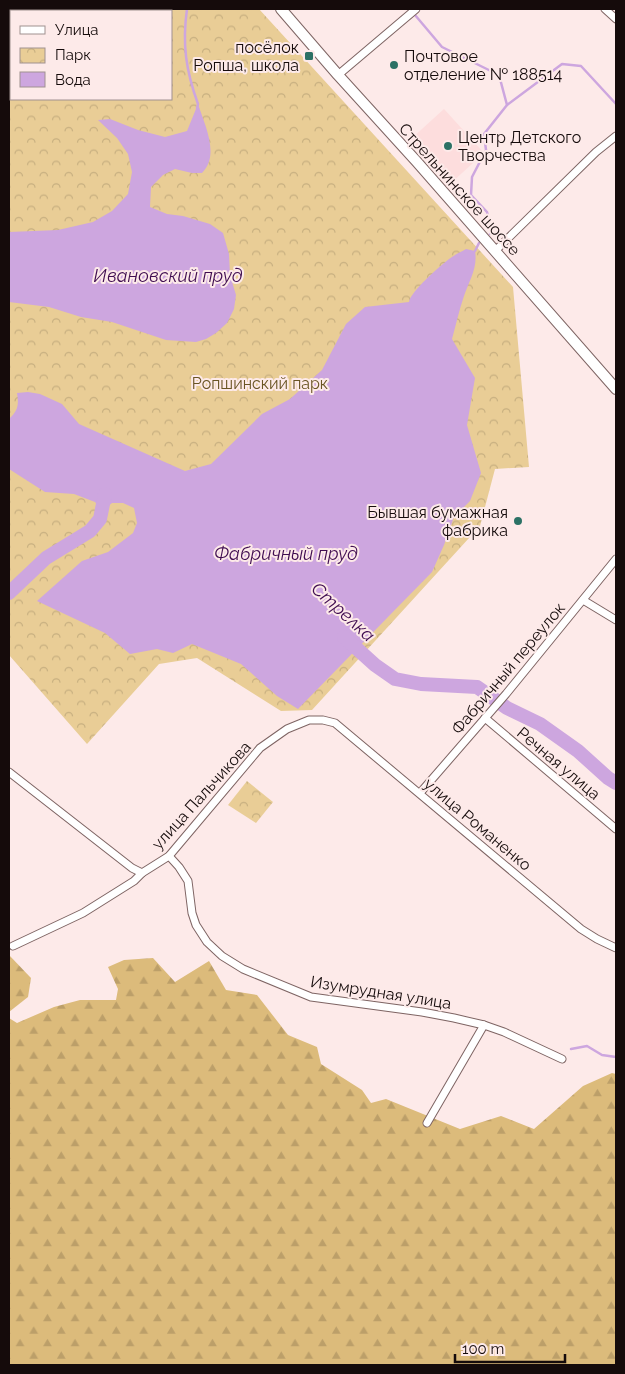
<svg xmlns="http://www.w3.org/2000/svg" width="625" height="1374" viewBox="0 0 625 1374" font-family="Raleway,sans-serif">
	<style>
		.built { fill: #fddddd }
		.forest { fill: url(#forest-firs) }
		.park { fill: url(#park-crowns); fill-rule: evenodd }
		.water { fill: #cda6df }
		.lines { fill: none; stroke-linecap: round; stroke-linejoin: round }
		.stream { stroke: #cda6df; stroke-width: 2.5 }
		.river { stroke: #cda6df; stroke-width: 14 }
		.street-casing { stroke: #7e6463; stroke-width: 9 }
		.secondary-casing { stroke: #7e6463; stroke-width: 12 }
		.street { stroke: #fff; stroke-width: 7 }
		.secondary { stroke: #fff; stroke-width: 10 }
		.poi-dot { fill: #2c7165; stroke: #fdeae9; stroke-width: 2 }
		.labels { text-anchor: middle; stroke-width: 4; stroke-linejoin: round; paint-order: stroke }
		.poi-label { font-size: 16px; fill: #150b0b; stroke: #fdeae9; text-anchor: end }
		.street-label { font-size: 16px; fill: #150b0b; stroke: #fdeae9 }
		.park-label { font-size: 16px; fill: #6a5423; stroke: #fdeae9 }
		.water-label { font-size: 18px; font-style: italic; fill: #400d51; stroke: #fdeae9 }
	</style>
	<defs>
		<pattern id="forest-firs" width="22" height="20" patternUnits="userSpaceOnUse" patternTransform="scale(1.25)"><rect width="22" height="20" fill="#dcbb7b"/><path d="M5 1l3.5 6h-7zM16 11l3.5 6h-7z" fill="#bc9f69"/></pattern>
		<pattern id="park-crowns" width="20" height="18" patternUnits="userSpaceOnUse" patternTransform="scale(1.25)"><rect width="20" height="18" fill="#e9cd96"/><path d="M2 6a3 3 0 1 1 6 0M12 15a3 3 0 1 1 6 0" fill="none" stroke="#c7af80"/></pattern>
	</defs>
	<rect width="100%" height="100%" fill="#fdeae9"/>
	<polygon class="built" points="444,109 484,153 451,183 411,139"/>
	<g class="forest">
		<polygon points="9,955 31,978 28,997 9,1012"/>
		<polygon points="153,958 175,982 209,961 226,990 257,995 288,1035 317,1047 321,1064 362,1090 371,1103 386,1099 460,1129 501,1116 534,1129 583,1086 612,1073 616,1074 616,1365 9,1365 9,1018 17,1023 54,1007 80,1000 116,1000 118,989 108,967 124,960"/>
	</g>
	<g class="park">
		<path d="M9 9H259L513 287 529 467 495 469 480 526 312 710 281 711 197 658 159 664 87 744 9 655ZM11 11H171V99H11Z"/>
		<polygon points="247,781 273,802 256,823 228,805"/>
	</g>
	<g class="water">
		<path d="M198 104C205 126 220 155 202 173H192L175 169 163 175 151 187 150 207 167 214 183 216 210 224 223 233 229 254 230 275 236 295 234 309 227 323 216 333 206 339 196 342 166 340 112 322 81 317 49 307 9 302V232L58 230 93 222 112 211 128 194 132 172 128 154 117 138 98 120 110 119 138 130 165 137 187 131Z"/>
		<path d="M466 249 475 251C478 268 469 281 464 296 459 310 456 325 452 339L475 378 467 425 481 473 470 501 454 517 444 545 432 572 298 709 277 696 241 664 192 644 173 653 157 649 130 654 105 633 37 601 82 561 108 552 133 533 137 523 134 508 123 503H112L102 511 95 502 74 494 45 492 9 469V419C18 411 19 405 17 393L28 392 40 394 62 404 79 424 185 471 211 464 262 414 290 399 322 370 346 324 365 307 409 302C411 291 439 267 449 259 454 255 461 252 466 249Z"/>
	</g>
	<g class="lines">
		<g class="stream">
			<path d="M187 9C182 44 186 71 198 104L197 108"/>
			<polyline points="415,15 442,47 499,75 507,105 562,64 581,66 616,104"/>
			<polyline points="490,234 491,232 487,212 471,195 472,177 486,150 484,134 507,105"/>
			<polyline points="475,251 479,243"/>
			<polyline points="571,1049 587,1046 602,1055 616,1057"/>
		</g>
		<g class="river">
			<polyline points="9,593 46,558 90,531 100,519 105,494"/>
			<polyline points="344,637 375,665 395,679 421,684 477,687 507,708 540,724 578,751 608,778 616,783"/>
		</g>
		<defs>
			<g id="street">
				<polyline points="605,9 616,19"/>
				<polyline points="338,75 416,9"/>
				<polyline points="495,251 596,152 616,136"/>
				<polyline points="583,600 616,620"/>
				<polyline points="485,718 616,829"/>
				<polyline points="9,772 132,868 142,873 169,856 260,748 287,729 309,720 323,720 335,723 581,929 597,939 616,948"/>
				<polyline points="420,793 506,694 616,559"/>
				<polyline points="169,856 179,867 188,881 192,913 196,925 207,942 222,956 243,969 311,997 422,1012 454,1018 484,1025 504,1032 562,1059"/>
				<polyline points="13,946 83,913 134,881 142,873"/>
				<polyline points="427,1123 484,1025"/>
			</g>
			<polyline id="secondary" points="281,9 338,75 417,162 616,389"/>
		</defs>
		<use href="#street" class="street-casing"/>
		<use href="#secondary" class="secondary-casing"/>
		<use href="#street" class="street"/>
		<use href="#secondary" class="secondary"/>
	</g>
	<g class="poi-dot">
		<rect x="304" y="51" width="10" height="10" rx="2.5"/>
		<circle cx="394" cy="65" r="5"/>
		<circle cx="448" cy="146" r="5"/>
		<circle cx="518" cy="521" r="5"/>
	</g>
	<g class="labels">
		<g class="poi-label">
			<text x="299" y="53">посёлок<tspan x="299" dy="18">Ропша, школа</tspan></text>
			<text x="404" y="62" text-anchor="start">Почтовое<tspan x="404" dy="18">отделение № 188514</tspan></text>
			<text x="458" y="143" text-anchor="start">Центр Детского<tspan x="458" dy="18">Творчества</tspan></text>
			<text x="508" y="518">Бывшая бумажная<tspan x="508" dy="18">фабрика</tspan></text>
		</g>
		<g class="street-label">
			<text transform="translate(460 189) rotate(48)" y="6">Стрельнинское шоссе</text>
			<text transform="translate(508 668) rotate(-50)" y="6">Фабричный переулок</text>
			<text transform="translate(559 763) rotate(40)" y="6">Речная улица</text>
			<text transform="translate(201 795) rotate(-48)" y="6">улица Пальчикова</text>
			<text transform="translate(478 824) rotate(40)" y="6">улица Романенко</text>
			<text transform="translate(381 992) rotate(9)" y="6">Изумрудная улица</text>
		</g>
		<g class="park-label">
			<text x="260" y="389">Ропшинский парк</text>
		</g>
		<g class="water-label">
			<text x="168" y="282">Ивановский пруд</text>
			<text x="286" y="560">Фабричный пруд</text>
			<text transform="translate(343 612) rotate(42)" y="6">Стрелка</text>
		</g>
	</g>
	<rect width="625" height="1374" fill="none" stroke="#150b0b" stroke-width="20"/>
	<rect x="10" y="10" width="162" height="90" fill="#fdeae9" stroke="#a09190"/>
	<rect x="20" y="26" width="25" height="8" fill="#ffffff" stroke="#a09190"/>
	<text x="55" y="35" font-size="15" fill="#150b0b">Улица</text>
	<rect x="20" y="48" width="25" height="15" fill="url(#park-crowns)" stroke="#a09190"/>
	<text x="55" y="60" font-size="15" fill="#150b0b">Парк</text>
	<rect x="20" y="72" width="25" height="15" fill="#cda6df" stroke="#a09190"/>
	<text x="55" y="85" font-size="15" fill="#150b0b">Вода</text>
	<path d="M455 1354v8h110v-8" fill="none" stroke="#150b0b" stroke-width="2.5"/>
	<text x="462" y="1354" font-size="15" fill="#150b0b" stroke="#fdeae9" stroke-width="4" paint-order="stroke">100 m</text>
</svg>
